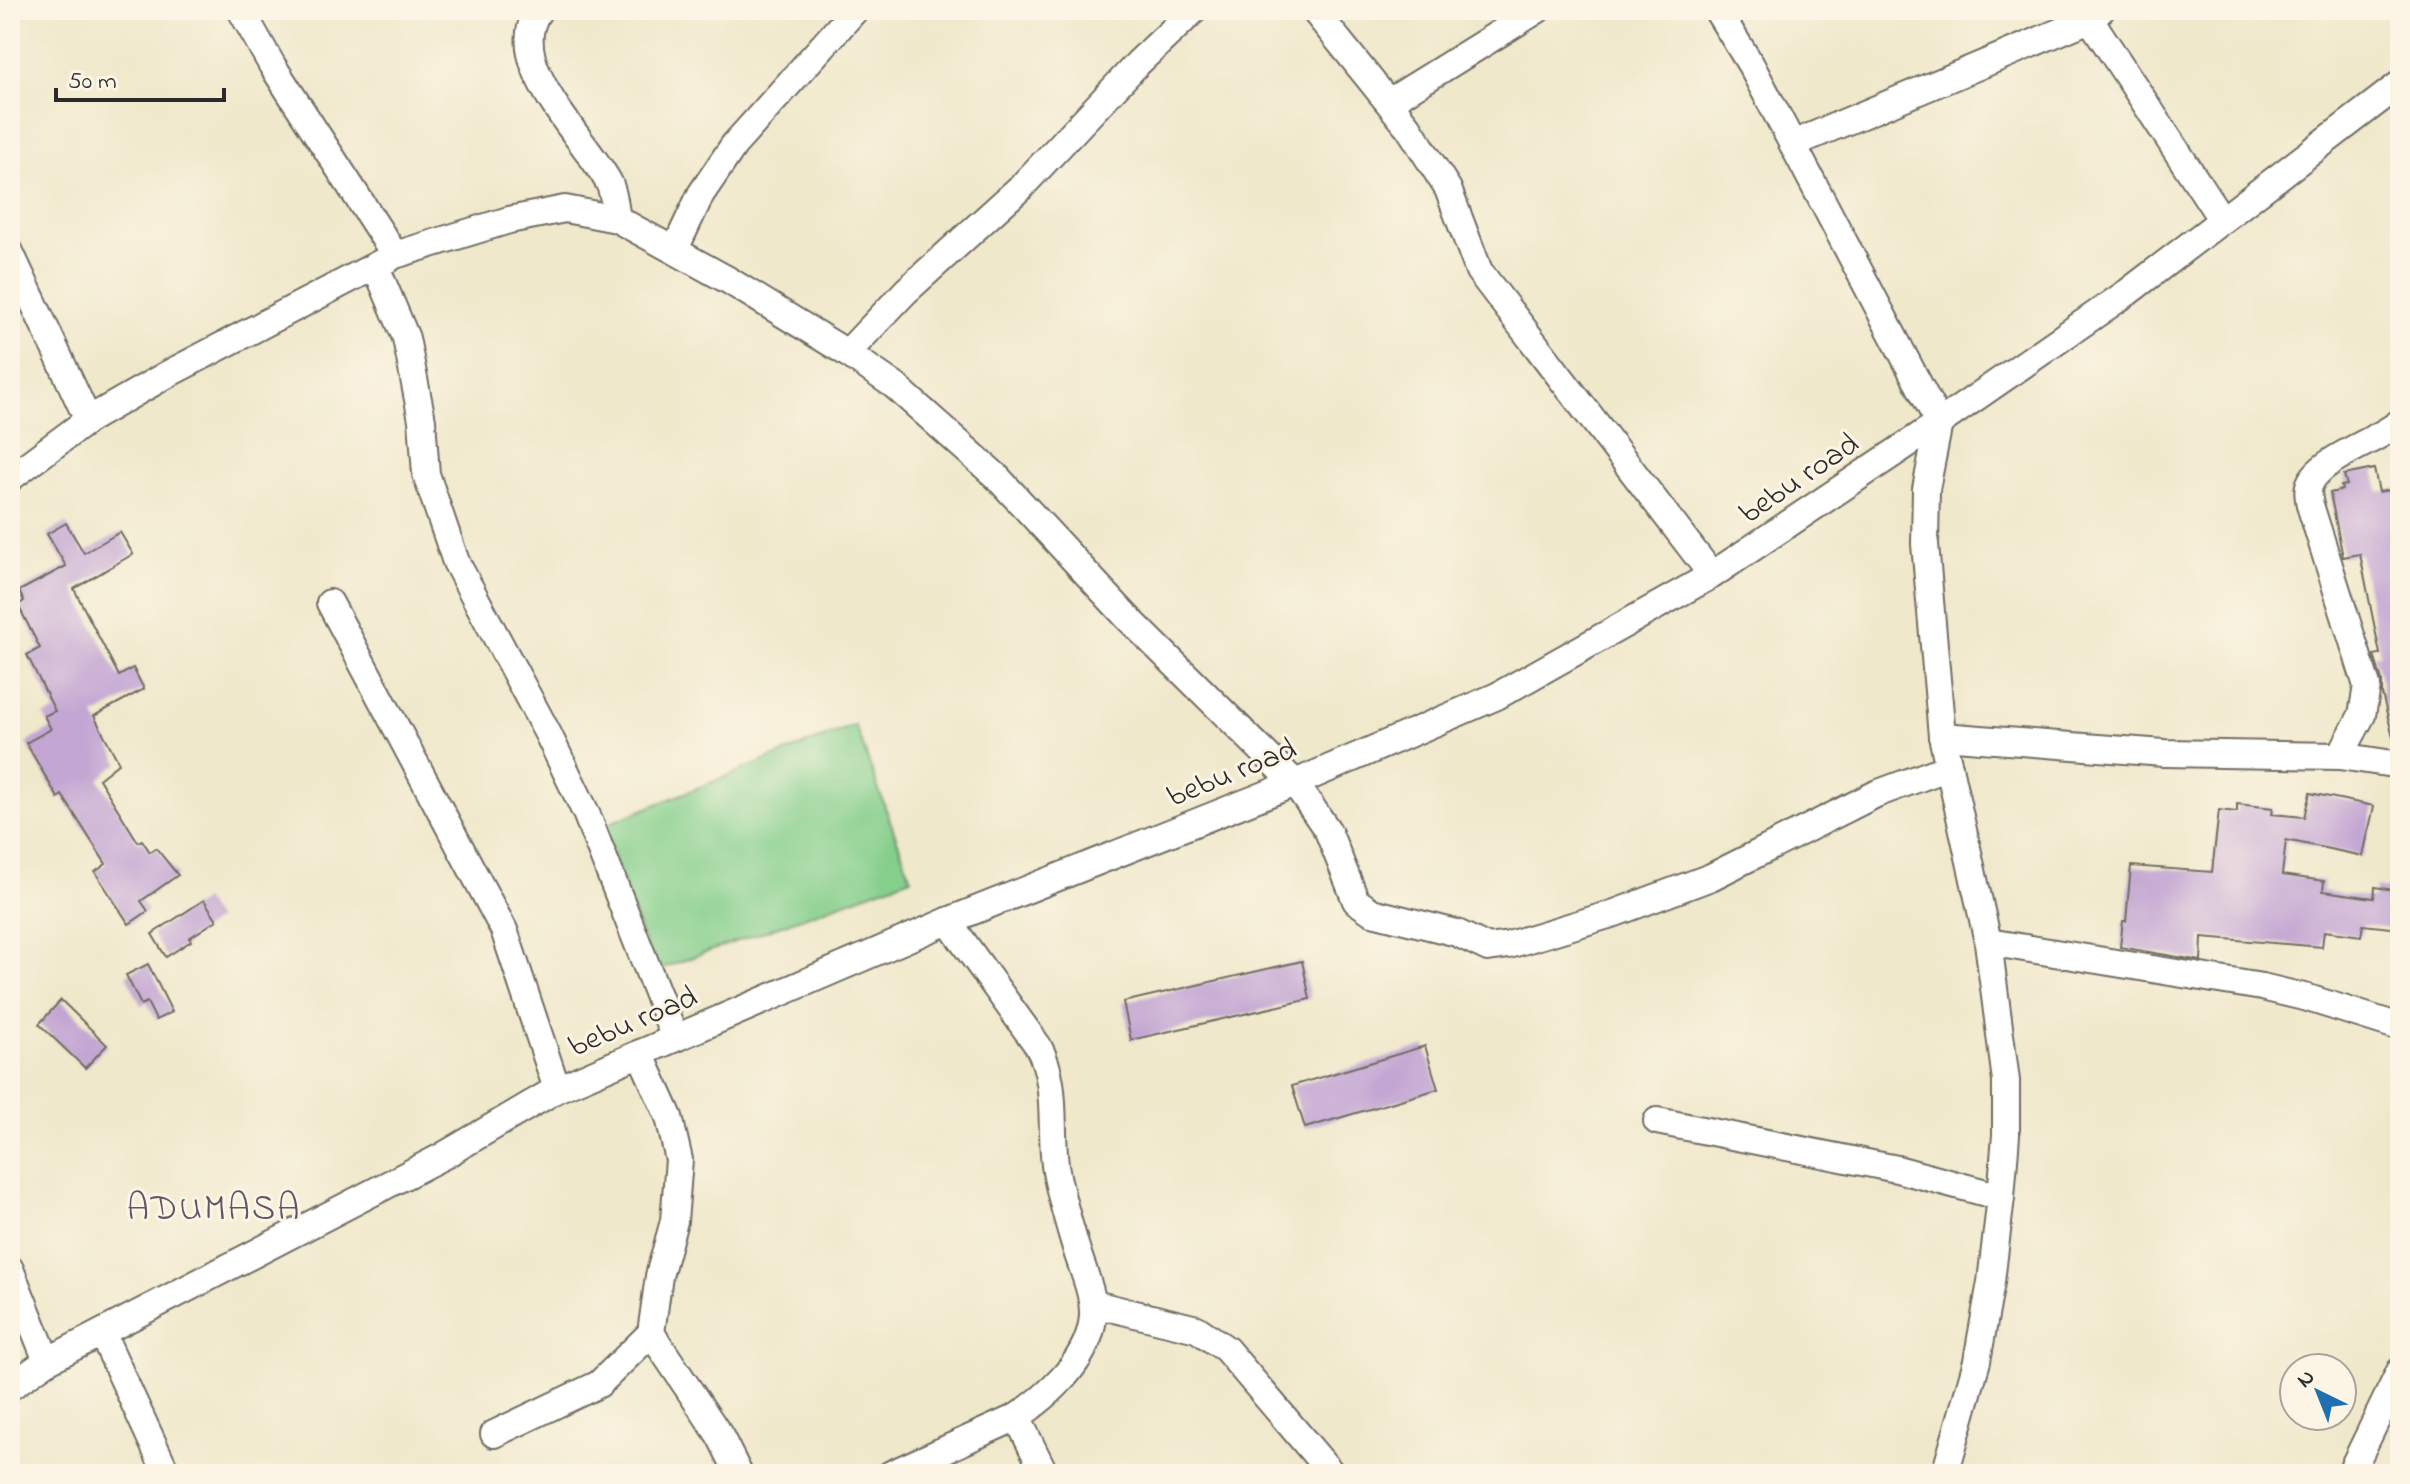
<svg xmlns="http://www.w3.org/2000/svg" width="2410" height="1484" viewBox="0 0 2410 1484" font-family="'Indie Flower',sans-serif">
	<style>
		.green { fill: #85cf8c; stroke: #587d5c; stroke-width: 2 }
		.building { fill: #c3a6d3 }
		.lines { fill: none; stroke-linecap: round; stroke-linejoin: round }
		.minor-casing { stroke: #706d63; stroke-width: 30 }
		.minor { stroke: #fff; stroke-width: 26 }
		.labels { text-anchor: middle; stroke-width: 6; stroke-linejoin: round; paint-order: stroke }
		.street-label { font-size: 32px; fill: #2b2b2b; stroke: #fcf5e5 }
		.quarter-label { font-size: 36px; letter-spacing: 2px; fill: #605666; stroke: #fcf5e5 }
	</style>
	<rect width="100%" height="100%" fill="#fcf5e5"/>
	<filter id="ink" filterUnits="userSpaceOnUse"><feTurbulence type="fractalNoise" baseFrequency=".0125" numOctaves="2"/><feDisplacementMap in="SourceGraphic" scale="16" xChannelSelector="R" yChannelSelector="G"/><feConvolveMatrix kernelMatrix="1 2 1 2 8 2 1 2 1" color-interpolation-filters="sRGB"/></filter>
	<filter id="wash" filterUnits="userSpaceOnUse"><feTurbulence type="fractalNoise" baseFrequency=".006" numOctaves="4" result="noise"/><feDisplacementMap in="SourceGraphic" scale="32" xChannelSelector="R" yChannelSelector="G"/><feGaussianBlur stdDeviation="1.8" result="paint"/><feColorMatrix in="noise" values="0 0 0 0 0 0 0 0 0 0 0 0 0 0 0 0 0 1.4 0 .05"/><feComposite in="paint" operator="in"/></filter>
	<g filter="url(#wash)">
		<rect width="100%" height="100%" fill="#f0e8cb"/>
		<polygon class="green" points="855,725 911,878 655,971 602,826"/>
		<g id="blocks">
			<g class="building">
				<polygon points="2374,469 2379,492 2400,488 2400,740 2394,741 2382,694 2382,681 2374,655 2380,654 2360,554 2343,557 2330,493 2342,490 2341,486 2347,485 2344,475"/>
				<polygon points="66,523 84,553 120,532 133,554 74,589 119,676 133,668 144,689 94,716 119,763 99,779 138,842 142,840 150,852 156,848 178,875 141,901 148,911 129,924 95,872 106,864 62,795 58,798 26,743 51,729 44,716 55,711 27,655 40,648 18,605 24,601 19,591 66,566 47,534"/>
				<polygon points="2310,793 2374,806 2363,856 2286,840 2282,875 2324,881 2323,891 2374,898 2375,887 2400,891 2400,929 2363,925 2361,936 2324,931 2322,947 2202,937 2201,961 2120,947 2123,921 2126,921 2131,866 2212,872 2219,810 2237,812 2237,804 2273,808 2272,814 2304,817"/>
				<polygon points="204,900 217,920 189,938 191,941 166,957 152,934"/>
				<polygon points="1302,961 1310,999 1131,1040 1123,1002"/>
				<polygon points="148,964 172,1012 156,1020 147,1002 141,1005 126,975"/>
				<polygon points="61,1000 107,1045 85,1068 39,1024"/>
				<polygon points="1425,1046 1438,1089 1305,1128 1292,1086"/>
			</g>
		</g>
	</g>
	<g filter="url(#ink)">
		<use href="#blocks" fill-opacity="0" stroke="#706d63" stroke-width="2"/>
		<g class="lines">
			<defs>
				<g id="minor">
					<polyline points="241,10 272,65 395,255 509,220 565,209 617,219 728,280 847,353 895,386 997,477 1127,617 1295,783 1328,831 1356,901 1372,912 1457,933 1488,948 1509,945 1615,913 1711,877 1876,794 1949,767"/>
					<path d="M539 10C501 62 587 140 609 183 614 193 615 208 617 219"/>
					<polyline points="1314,10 1409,128 1448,189 1479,271 1712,575"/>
					<polyline points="1717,10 1751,65 1939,423 1926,489 1925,544 1942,736 1988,942 2006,1081 2006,1135 2001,1197 1991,1282 1977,1361 1945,1474"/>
					<polyline points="2101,10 2090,19 2222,220"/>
					<polyline points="1389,102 1537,10"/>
					<polyline points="1793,144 2090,19"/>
					<polyline points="675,249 701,194 734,145 855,10"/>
					<polyline points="10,252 88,420"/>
					<polyline points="376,267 406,338 422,420 426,474 456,562 548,734 586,813 675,1038"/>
					<polyline points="847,353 906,291 1021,187 1138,63 1194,10"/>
					<polyline points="10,478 88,420 168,374 390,258"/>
					<polyline points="330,603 504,930 557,1089"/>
					<polyline points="1942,736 2164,753 2340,756 2400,765"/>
					<path d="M2340 756 2362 715 2367 686 2310 505C2309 499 2307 492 2309 486 2317 459 2378 441 2400 422"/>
					<polyline points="1988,942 2262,987 2308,998 2400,1027"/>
					<polyline points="1657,1121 1897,1169 2001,1197"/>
					<polyline points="10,1269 47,1361"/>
					<polyline points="1094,1304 1197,1329 1226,1349 1332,1474"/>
					<polyline points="102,1333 167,1474"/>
					<polyline points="651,1333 720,1436 739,1474"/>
					<polyline points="10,1387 47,1361 443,1156 557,1089 948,921 1295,783 1497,696 1712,575 1939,423 2128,292 2400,84"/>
					<polyline points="1017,1417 1045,1474"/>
					<polyline points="494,1434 599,1384 651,1333 659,1276 674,1221 679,1160 669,1117 640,1053"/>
					<path d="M891 1474 1017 1417C1048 1396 1085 1363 1092 1324 1097 1299 1083 1272 1076 1248 1068 1221 1059 1192 1055 1165 1050 1125 1058 1082 1038 1046L948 921"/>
					<polyline points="2350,1474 2400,1371"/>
				</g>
			</defs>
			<use href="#minor" class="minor-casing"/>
			<use href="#minor" class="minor"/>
		</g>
	</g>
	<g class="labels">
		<g class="street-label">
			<text transform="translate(1798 477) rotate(-34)" y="11">bebu road</text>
			<text transform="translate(1231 771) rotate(-22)" y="11">bebu road</text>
			<text transform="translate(632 1020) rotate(-23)" y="11">bebu road</text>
		</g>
		<g class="quarter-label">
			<text x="214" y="1219">ADUMASA</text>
		</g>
	</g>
	<rect width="2410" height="1484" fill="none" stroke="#fcf5e5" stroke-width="40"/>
	<g transform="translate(2318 1392) rotate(317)"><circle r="38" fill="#fcf5e5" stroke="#a8a49b" stroke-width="2"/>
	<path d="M0-6L14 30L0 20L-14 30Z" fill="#1f6fb2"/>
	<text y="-12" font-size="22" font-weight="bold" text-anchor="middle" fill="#2b2b2b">N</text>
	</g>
	<path d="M56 88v12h168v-12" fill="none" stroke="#2b2b2b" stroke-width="4"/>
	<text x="68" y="88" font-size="24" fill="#2b2b2b" stroke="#fcf5e5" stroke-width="6" paint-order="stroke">50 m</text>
</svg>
